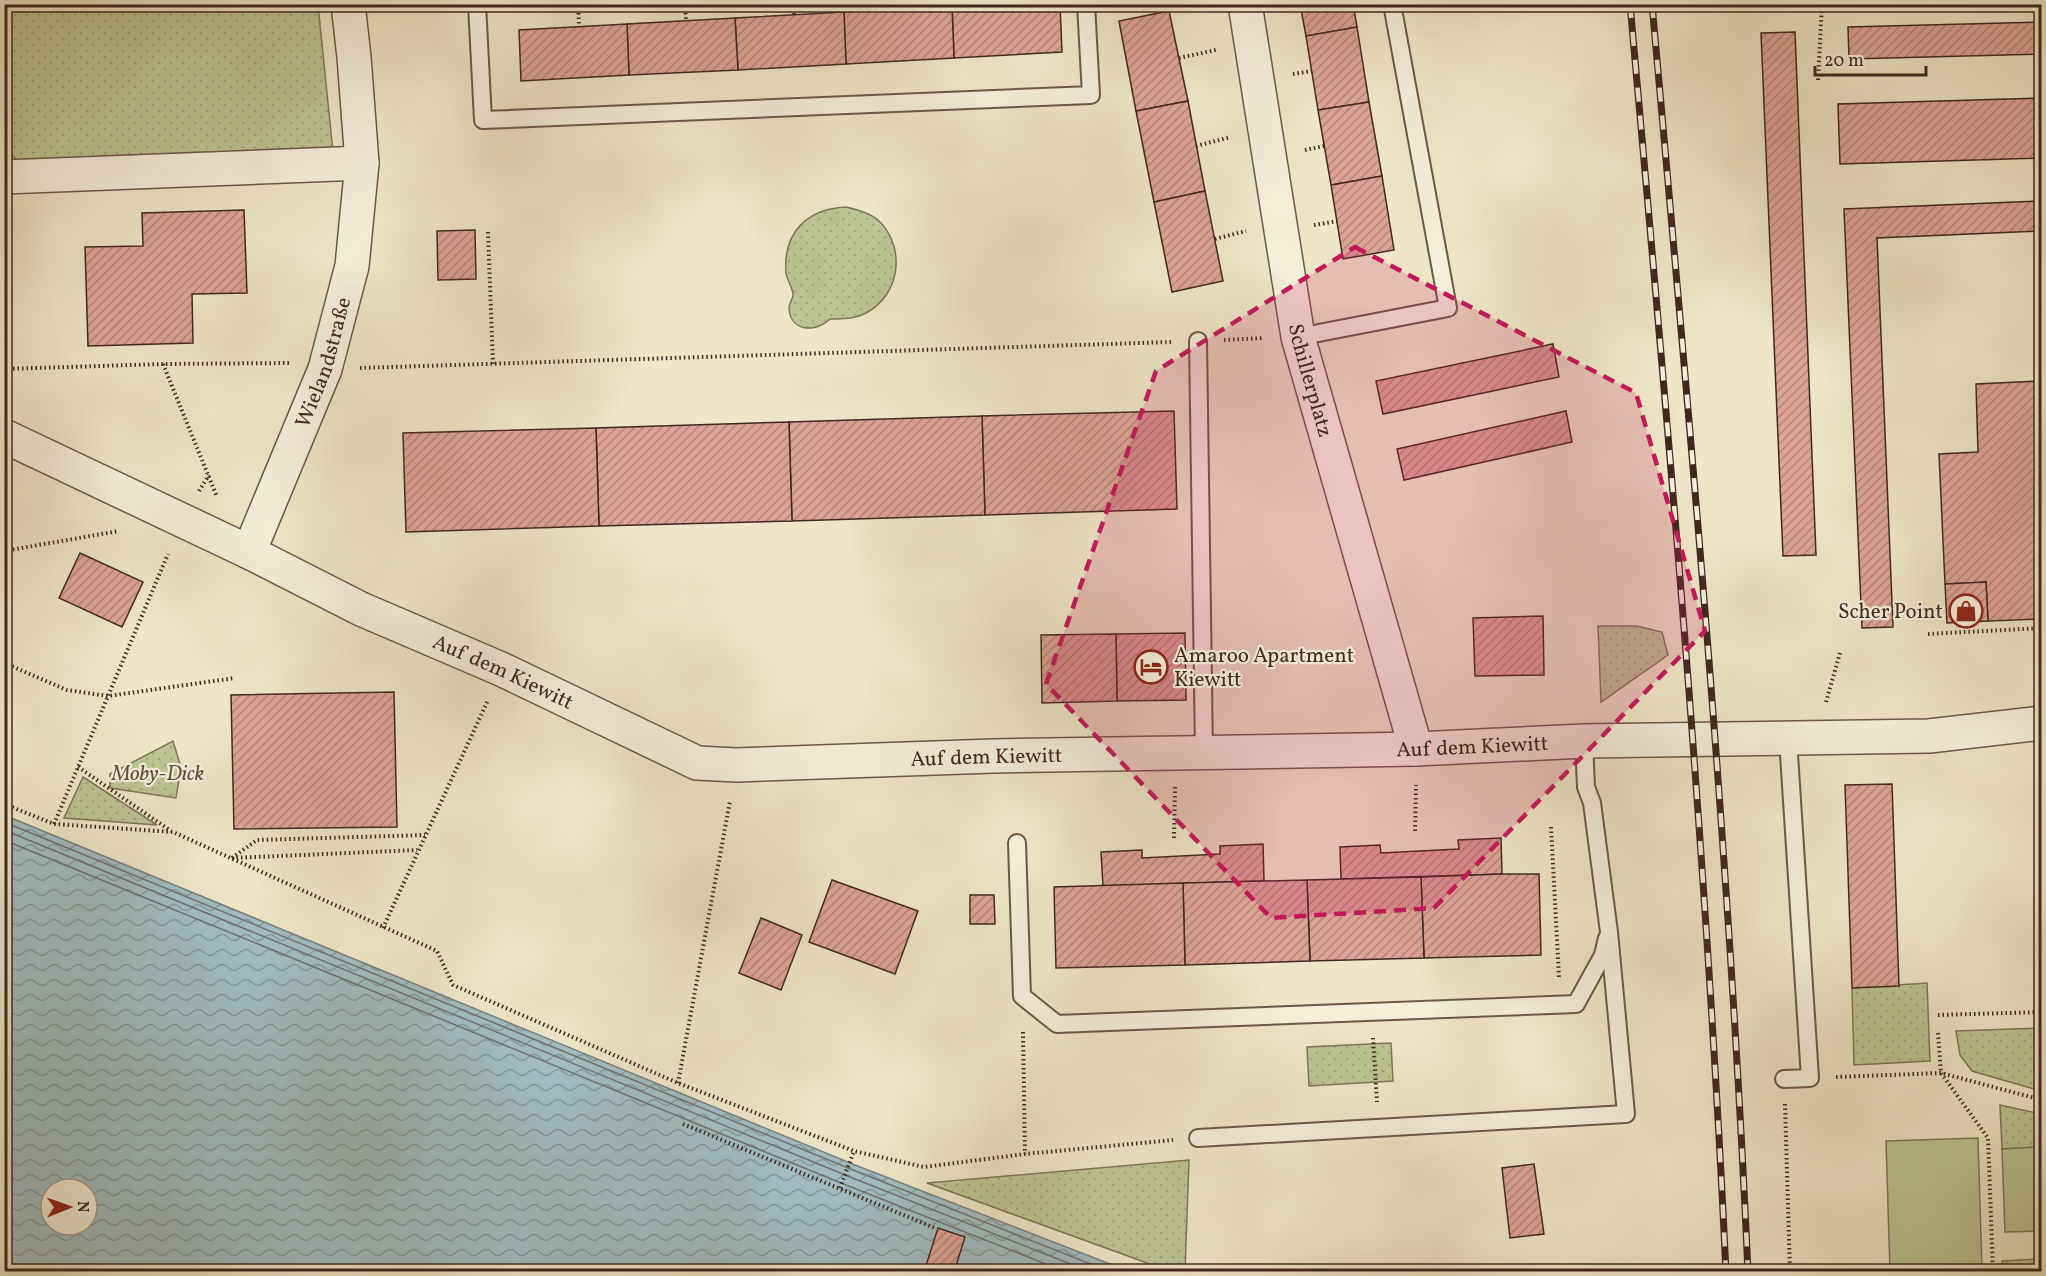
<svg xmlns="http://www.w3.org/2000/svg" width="2046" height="1276" viewBox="0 0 2046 1276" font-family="Vollkorn,serif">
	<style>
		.grass { fill: url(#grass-dots); stroke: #7e7659; stroke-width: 1.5 }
		.pitch { fill: #bcc493; stroke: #7e7659; stroke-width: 1.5 }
		.water { fill: url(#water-waves); stroke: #7a8180; stroke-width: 1.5; fill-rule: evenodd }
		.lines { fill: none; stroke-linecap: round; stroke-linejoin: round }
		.shore { stroke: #707270; stroke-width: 1.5 }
		.building { fill: url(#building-hatch); stroke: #40281f; stroke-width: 1.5 }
		.lane-casing { stroke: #6c5849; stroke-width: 20 }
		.street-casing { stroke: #6c5849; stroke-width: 36 }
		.path { stroke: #40281f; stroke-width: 4; stroke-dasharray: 1.5 3; stroke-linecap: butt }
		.lane { stroke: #f4efdb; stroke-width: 16 }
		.street { stroke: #f4efdb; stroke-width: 33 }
		.rail-casing { stroke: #40281f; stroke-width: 7 }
		.rail { stroke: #f4efdb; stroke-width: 4.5; stroke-dasharray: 14; stroke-linecap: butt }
		.marked { fill: #c2185b; fill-opacity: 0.2; stroke: #c2185b; stroke-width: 4.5; stroke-dasharray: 12 8; stroke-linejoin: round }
		.labels { text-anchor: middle; stroke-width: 4.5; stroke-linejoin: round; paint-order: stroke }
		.street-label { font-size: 21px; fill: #40281f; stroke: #f4efdb }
		.poi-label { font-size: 21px; fill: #40281f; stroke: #f4efdb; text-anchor: end }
		.park-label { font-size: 21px; font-style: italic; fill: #5f4f3c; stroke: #f4efdb }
	</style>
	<defs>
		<pattern id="grass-dots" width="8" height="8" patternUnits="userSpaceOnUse" patternTransform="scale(1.5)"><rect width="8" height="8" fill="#bcc493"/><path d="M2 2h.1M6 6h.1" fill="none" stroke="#a3a87e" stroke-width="1.8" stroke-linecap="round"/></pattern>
		<pattern id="water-waves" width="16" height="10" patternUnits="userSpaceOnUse" patternTransform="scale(1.5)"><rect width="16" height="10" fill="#a1bcc1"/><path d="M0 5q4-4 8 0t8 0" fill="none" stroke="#85999c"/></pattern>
		<pattern id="building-hatch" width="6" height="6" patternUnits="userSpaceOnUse" patternTransform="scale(1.5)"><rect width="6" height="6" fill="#dda396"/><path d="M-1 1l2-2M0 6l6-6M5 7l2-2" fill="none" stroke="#b5857a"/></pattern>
	</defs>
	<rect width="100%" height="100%" fill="#eee6c7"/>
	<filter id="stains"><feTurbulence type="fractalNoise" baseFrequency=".00333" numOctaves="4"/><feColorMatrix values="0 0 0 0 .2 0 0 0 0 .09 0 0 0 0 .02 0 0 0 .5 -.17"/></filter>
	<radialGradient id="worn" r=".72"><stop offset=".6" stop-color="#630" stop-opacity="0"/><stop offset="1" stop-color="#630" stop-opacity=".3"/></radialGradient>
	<g class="grass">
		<polygon points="4,5 318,5 333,152 26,169 5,148"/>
		<path d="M846 207C858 210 871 213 880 222 906 249 900 295 866 313 855 319 842 319 830 319 816 333 790 332 789 308 789 303 793 299 793 295 793 288 787 280 786 273 783 232 807 209 846 207Z"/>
		<polygon points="1598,626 1637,626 1662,632 1668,655 1601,702"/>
		<polygon points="173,741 181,768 176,798 110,788 110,774"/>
		<polygon points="83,777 157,825 64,818"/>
		<polygon points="1927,983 1930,1061 1854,1065 1852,988"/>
		<polygon points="2041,1028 2041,1091 1972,1071 1960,1055 1956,1031"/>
		<polygon points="1391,1043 1393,1081 1309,1086 1307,1047"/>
		<polygon points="2000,1105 2041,1114 2041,1147 2002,1149"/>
		<polygon points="1189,1160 1185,1271 1169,1271 927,1183"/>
		<polygon points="2041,1259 2041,1271 2002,1271 2002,1261"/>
	</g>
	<g class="pitch">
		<polygon points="1978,1138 1982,1271 1890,1271 1886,1141"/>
		<polygon points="2041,1147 2041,1231 2005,1232 2002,1149"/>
	</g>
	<path class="water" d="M4 815 855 1165 1128 1271H5ZM51 1189H87V1225H51Z"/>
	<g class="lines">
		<g class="shore">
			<polyline points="4,822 853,1170 1111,1272"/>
			<polyline points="4,830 850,1177 1091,1272"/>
			<polyline points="4,840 846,1185 1066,1272"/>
		</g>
	</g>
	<g class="building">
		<polygon points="979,4 1060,4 1062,52 954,58 952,6"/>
		<polygon points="1300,4 1353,4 1357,27 1306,36"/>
		<polygon points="952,6 954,58 846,64 844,12"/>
		<polygon points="1169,11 1188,101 1136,111 1119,21"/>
		<polygon points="844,12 846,64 738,70 735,18"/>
		<polygon points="735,18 738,70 629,75 627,24"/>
		<polygon points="2042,22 2042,54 1849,59 1848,27"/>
		<polygon points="627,24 629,75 521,81 519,30"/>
		<polygon points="1357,27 1369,102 1318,110 1306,36"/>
		<polygon points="1795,32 1816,555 1783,556 1761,33"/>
		<polygon points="2042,98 2042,158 1840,164 1838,104"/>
		<polygon points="1188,101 1205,191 1154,202 1136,111"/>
		<polygon points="1369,102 1382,176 1331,185 1318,110"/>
		<polygon points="1382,176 1394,250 1343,259 1331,185"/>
		<polygon points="1205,191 1223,281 1172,292 1154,202"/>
		<polygon points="2042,201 2042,231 1877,238 1893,627 1862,628 1844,209"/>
		<polygon points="244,210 247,293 192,294 193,343 88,346 85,247 143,246 142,213"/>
		<polygon points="475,230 476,279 438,280 437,231"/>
		<polygon points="1553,344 1559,377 1383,414 1376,381"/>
		<polygon points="2042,381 2042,619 1988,621 1986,582 1945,584 1939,454 1978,452 1976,384"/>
		<polygon points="1174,411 1177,509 985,515 982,416"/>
		<polygon points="1566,411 1572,442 1404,480 1397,449"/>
		<polygon points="982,416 985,515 792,521 789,422"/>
		<polygon points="789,422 792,521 599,526 596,428"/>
		<polygon points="596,428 599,526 406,532 403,433"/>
		<polygon points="80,553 143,582 122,627 59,598"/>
		<polygon points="1986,582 1988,621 1947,623 1945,584"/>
		<polygon points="1543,616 1544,675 1475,676 1473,618"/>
		<polygon points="1185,633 1186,700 1117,701 1116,634"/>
		<polygon points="1116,634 1117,701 1042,703 1041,635"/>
		<polygon points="394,692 397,827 234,829 231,695"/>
		<polygon points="1892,784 1899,986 1852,988 1845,785"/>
		<polygon points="1501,838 1502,874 1341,879 1340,847 1380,845 1381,853 1459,849 1458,840"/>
		<polygon points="1263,844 1264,881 1103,886 1101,852 1142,850 1142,858 1220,854 1220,846"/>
		<polygon points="1502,874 1539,874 1541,955 1424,958 1421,877"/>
		<polygon points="1421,877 1424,958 1310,961 1307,880"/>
		<polygon points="832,880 918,911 895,974 809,942"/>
		<polygon points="1307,880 1310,961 1185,965 1183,883"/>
		<polygon points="1183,883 1185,965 1056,968 1054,887"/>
		<polygon points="970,895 994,895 995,924 970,924"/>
		<polygon points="761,918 802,935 781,990 739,973"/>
		<polygon points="1534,1164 1544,1234 1510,1238 1502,1168"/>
		<polygon points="938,1228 965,1237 954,1272 924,1272"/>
	</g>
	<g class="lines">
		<defs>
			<g id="lane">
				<polyline points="477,4 483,120 1091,95 1086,4"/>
				<polyline points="1298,337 1448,308 1392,4"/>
				<polyline points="1198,341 1204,751"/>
				<polyline points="1017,843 1022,996 1057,1024 1576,1004 1603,955 1607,938"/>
				<polyline points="1784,1079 1810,1078 1788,739"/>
				<polyline points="1198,1138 1626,1114 1609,932 1592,803 1586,787 1584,741"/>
			</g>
			<g id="street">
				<path id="s1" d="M1245 4 1298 337 1416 749"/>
				<polyline points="4,177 362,163"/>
				<path id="s2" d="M4 436 249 552 361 609 501 669 697 763 736 765 993 756 1416 749 1584 741 1929 736 2042 723"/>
				<path id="s3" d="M249 552 325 369 352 266 362 163 354 57 348 4"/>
			</g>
		</defs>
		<use href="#lane" class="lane-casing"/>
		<use href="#street" class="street-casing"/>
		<g class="path">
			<polyline points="578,4 579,26"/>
			<polyline points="685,4 686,20"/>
			<polyline points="793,4 794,15"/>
			<polyline points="900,4 900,9"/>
			<polyline points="1179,58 1216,50"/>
			<polyline points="1293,74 1312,71"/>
			<polyline points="1818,80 1822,4"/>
			<polyline points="1196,146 1231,137"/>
			<polyline points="1305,150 1324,146"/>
			<polyline points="1314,225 1337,221"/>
			<polyline points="488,232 493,364"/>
			<polyline points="1215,239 1246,231"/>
			<polyline points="1224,340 1264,338"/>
			<polyline points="163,364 217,497"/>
			<polyline points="360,368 1171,342"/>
			<polyline points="4,369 163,364 290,363"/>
			<polyline points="199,491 209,475"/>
			<polyline points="4,551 119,531"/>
			<polyline points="1928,634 2042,628"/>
			<polyline points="4,663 67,690 108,696 235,678"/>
			<polyline points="1826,702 1840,653"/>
			<polyline points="78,767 171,831"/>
			<polyline points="4,804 54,824 173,832 437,951 453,985 678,1083 854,1151 924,1167 1025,1154 1173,1140"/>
			<polyline points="54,824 168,554"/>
			<polyline points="1551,827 1559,977"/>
			<polyline points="1415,831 1416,785"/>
			<polyline points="1174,838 1175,786"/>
			<polyline points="232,858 257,840 425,835"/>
			<polyline points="232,858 417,850"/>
			<polyline points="383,928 488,700"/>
			<polyline points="1938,1015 2042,1012"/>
			<polyline points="1023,1032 1025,1154"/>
			<polyline points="1938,1033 1941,1073 1988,1138 1993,1272"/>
			<polyline points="1373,1038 1377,1102"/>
			<polyline points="1836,1077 1941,1073 2042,1100"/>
			<polyline points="678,1083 730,801"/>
			<polyline points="1785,1104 1790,1272"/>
			<polyline points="683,1124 935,1228"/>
			<polyline points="840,1188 854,1151"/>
		</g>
		<use href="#lane" class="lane"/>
		<use href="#street" class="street"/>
		<defs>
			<g id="rail">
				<path d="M1630 4C1668 426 1706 848 1726 1272"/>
				<path d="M1652 4C1690 426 1729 848 1748 1272"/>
			</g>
		</defs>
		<use href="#rail" class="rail-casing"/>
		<use href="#rail" class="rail"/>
	</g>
	<path class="marked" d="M1355 247 1636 393 1705 631 1434 908 1271 918 1046 684 1156 371Z"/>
	<defs>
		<symbol id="shop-ring" viewBox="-11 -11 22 22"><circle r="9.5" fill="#f4efdb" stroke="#8f2418" stroke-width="1.5"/><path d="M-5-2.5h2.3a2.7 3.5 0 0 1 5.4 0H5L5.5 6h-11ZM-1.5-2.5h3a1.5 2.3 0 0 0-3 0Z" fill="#8f2418"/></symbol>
		<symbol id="hotel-ring" viewBox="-11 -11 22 22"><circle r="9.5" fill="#f4efdb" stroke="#8f2418" stroke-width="1.5"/><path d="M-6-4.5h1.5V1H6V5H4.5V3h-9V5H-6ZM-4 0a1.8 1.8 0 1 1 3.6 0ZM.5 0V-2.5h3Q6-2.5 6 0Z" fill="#8f2418"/></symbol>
	</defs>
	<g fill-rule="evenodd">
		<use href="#shop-ring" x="1947" y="592" width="38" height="38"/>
		<use href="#hotel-ring" x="1132" y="648" width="38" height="38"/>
	</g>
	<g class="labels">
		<g class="street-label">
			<text dy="7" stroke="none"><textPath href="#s3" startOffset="204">Wielandstraße</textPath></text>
			<text dy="7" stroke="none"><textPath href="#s1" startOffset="382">Schillerplatz</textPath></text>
			<text dy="7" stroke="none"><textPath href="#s2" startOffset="552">Auf dem Kiewitt</textPath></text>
			<text dy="7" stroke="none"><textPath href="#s2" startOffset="1542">Auf dem Kiewitt</textPath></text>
			<text dy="7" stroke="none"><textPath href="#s2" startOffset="1056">Auf dem Kiewitt</textPath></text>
		</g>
		<g class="poi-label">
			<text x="1943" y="618">Scher Point</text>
			<text x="1174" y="662" text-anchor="start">Amaroo Apartment<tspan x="1174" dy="24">Kiewitt</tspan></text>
		</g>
		<g class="park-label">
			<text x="158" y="780">Moby-Dick</text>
		</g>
	</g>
	<rect width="2046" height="1276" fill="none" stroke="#eee6c7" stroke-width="24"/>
	<rect x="6" y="6" width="2034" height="1264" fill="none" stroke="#40281f" stroke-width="3"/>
	<rect x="12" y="12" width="2022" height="1252" fill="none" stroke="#40281f" stroke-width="1.5"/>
	<g transform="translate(69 1207) rotate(89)"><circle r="28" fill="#f4efdb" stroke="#ac9f90" stroke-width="1.5"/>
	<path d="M0-4.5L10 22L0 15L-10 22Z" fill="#8f2418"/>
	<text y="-9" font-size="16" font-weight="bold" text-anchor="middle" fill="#40281f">N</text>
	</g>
	<path d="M1815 66v9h111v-9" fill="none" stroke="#40281f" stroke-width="3"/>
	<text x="1824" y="66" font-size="18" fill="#40281f" stroke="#f4efdb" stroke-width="4.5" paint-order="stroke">20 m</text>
	<rect width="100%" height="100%" filter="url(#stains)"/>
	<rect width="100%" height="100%" fill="url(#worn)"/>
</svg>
